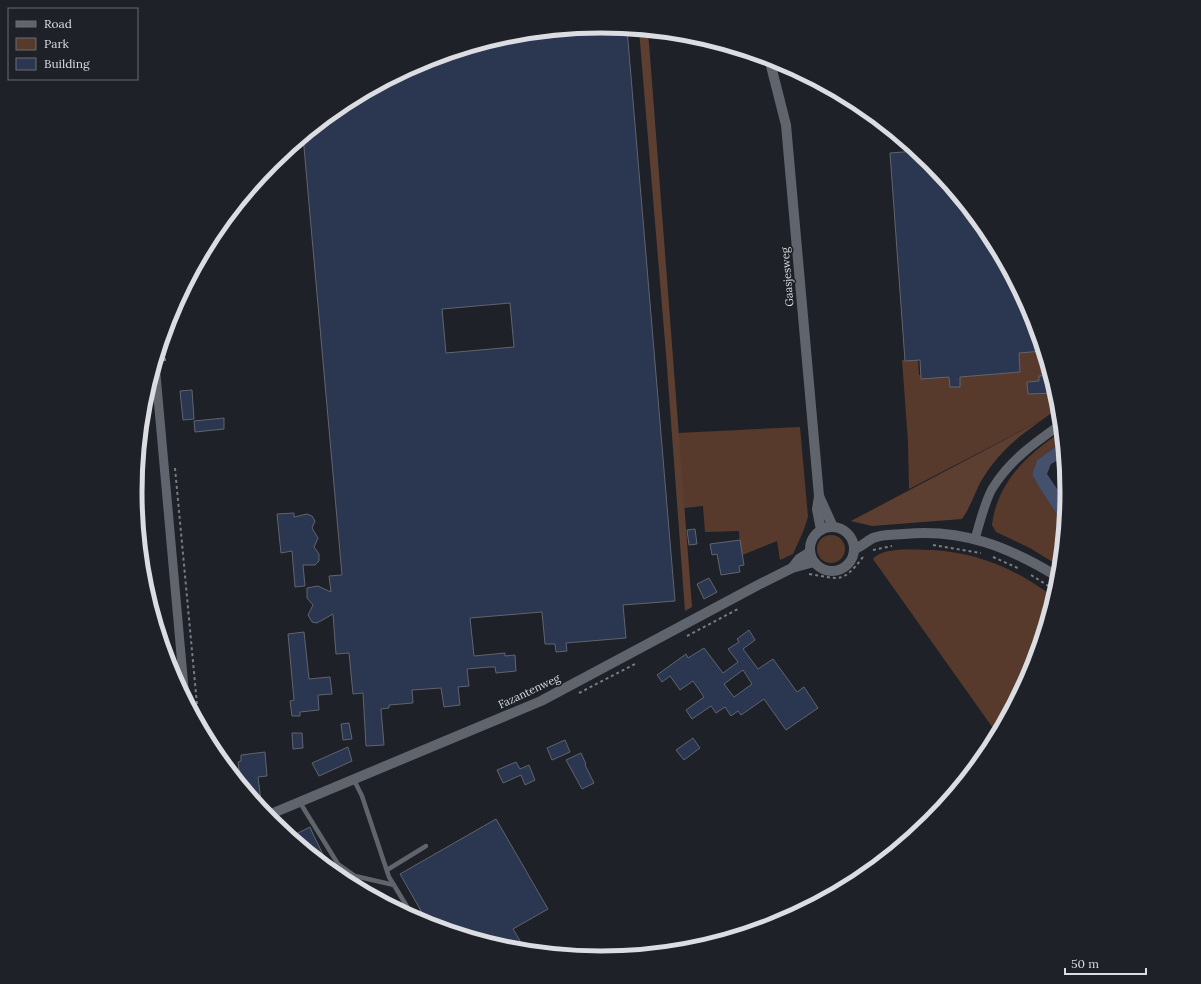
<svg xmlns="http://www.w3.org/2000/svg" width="1201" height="984" viewBox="0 0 1201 984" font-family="Lora,serif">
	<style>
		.green { fill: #583a2d }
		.forest { fill: #5d3f31 }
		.water { fill: #44506c }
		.building { fill: #2b3650; stroke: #60646d; fill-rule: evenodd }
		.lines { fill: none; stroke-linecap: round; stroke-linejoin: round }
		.path { stroke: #7a7c82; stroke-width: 2; stroke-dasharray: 3 3; stroke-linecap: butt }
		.service { stroke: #60646d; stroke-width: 4.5 }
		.minor { stroke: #60646d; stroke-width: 9 }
		.tertiary { stroke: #60646d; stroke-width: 10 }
		.secondary { stroke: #60646d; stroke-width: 10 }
		.labels { text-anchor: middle; stroke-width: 3.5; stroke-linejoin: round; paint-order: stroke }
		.street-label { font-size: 11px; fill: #dbdde2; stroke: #1e2128 }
		.rim { fill: none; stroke: #dbdde2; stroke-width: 5 }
	</style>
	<rect width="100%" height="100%" fill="#1e2128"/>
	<g class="green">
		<polygon points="1042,350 1058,408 1042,420 909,489 908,442 902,360 918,359 919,375 1019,370 1018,351"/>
		<polygon points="800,427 808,517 803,532 793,554 780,560 777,541 740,556 739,531 705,532 703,506 684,508 678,433"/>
		<path d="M1061 432 1062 442 1037 460 1032 474 1037 484 1063 524 1059 566 1030 548 996 532 992 525C997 482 1028 454 1061 432Z"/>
		<circle cx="831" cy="549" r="14"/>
		<path d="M933 550C978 553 1017 569 1053 597L1031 671 1001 727 995 731 873 559C883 546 917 550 933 550Z"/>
	</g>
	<g class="forest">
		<polygon points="639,30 647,31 649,43 692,607 685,611 666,354"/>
		<path d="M1042 420C1015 439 997 454 980 483 974 495 970 508 962 519L872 526 851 521Z"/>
	</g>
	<polygon class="water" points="1062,442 1063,457 1051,464 1047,474 1066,502 1063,524 1037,484 1032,474 1037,460"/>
	<g class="building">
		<path d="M601 26 627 29 675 601 623 605 626 638 566 643 567 651 556 652 555 644H545L542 612 470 618 474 656 505 653V656L515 655 516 671 496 673 495 667H490L467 669 469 686 458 687 460 705 444 707 441 688 412 690 413 703 389 705V708L381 709 384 745 366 746 363 693 353 694 349 653 336 654 333 614 317 623 312 622 308 615 313 605 307 598V588L318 586 331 592 329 576 342 575 303 136 342 104 422 61 510 35ZM510 303 514 347 446 353 442 309Z"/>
		<polygon points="916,151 930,163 988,233 1031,314 1042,351 1019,353 1020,372 960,377 960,387 950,387 949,377 921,379 920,360 905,361 890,153"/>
		<polygon points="1050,375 1055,393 1028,394 1027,382 1039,381 1039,376"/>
		<polygon points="192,390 194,419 183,420 180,391"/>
		<polygon points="224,418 224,429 195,432 194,421"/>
		<polygon points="294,513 294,517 307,514 312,516 315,521 312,528 318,538 314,547 319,554 319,561 315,565 303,565 305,586 295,587 292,551 281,553 277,514"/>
		<polygon points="695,529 697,544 689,545 687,530"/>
		<polygon points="740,540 744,565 739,566 740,572 721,575 717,554 712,555 710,544"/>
		<polygon points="709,578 717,592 704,599 697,584"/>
		<path d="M749 630 755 640 743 649 758 669 773 659 797 692 804 687 818 708 786 730 764 699 741 715 738 711 731 716 725 707 716 713 711 706 692 719 686 710 704 697 693 681 680 690 670 676 662 682 657 675 686 654 688 658 704 648 723 673 738 662 728 649 739 642 737 639ZM743 670 752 684 734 697 724 684Z"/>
		<polygon points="304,632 309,679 330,677 332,694 318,695 319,710 300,712 300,716 292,716 290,701 294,700 288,634"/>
		<polygon points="349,723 352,739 343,740 341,724"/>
		<polygon points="292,733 302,733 303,748 293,749"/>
		<polygon points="693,738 700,748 684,760 676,750"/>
		<polygon points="565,740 570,752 552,760 547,748"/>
		<polygon points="348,747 352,761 319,776 312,763"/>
		<polygon points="265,752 267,776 258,777 262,810 241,785 238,762 241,761 241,755"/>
		<polygon points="581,753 586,764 585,765 594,783 582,789 566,760"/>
		<polygon points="516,762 520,769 529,765 535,780 525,785 521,775 503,783 497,770"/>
		<polygon points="496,819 548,909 513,929 526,951 509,949 429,925 400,874"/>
		<polygon points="310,827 313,834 331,871 314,857 306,841 299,845 290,837"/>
	</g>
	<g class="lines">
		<g class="path">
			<polyline points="164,334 165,361"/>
			<polyline points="175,468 199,726"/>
			<polyline points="933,545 981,553"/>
			<polyline points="873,550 892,546"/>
			<polyline points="993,557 1020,569"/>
			<path d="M809 574C841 579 842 584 863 557"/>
			<polyline points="1031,575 1055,590"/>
			<polyline points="687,636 738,609"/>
			<polyline points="579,693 635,664"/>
		</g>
		<g class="service">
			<polyline points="354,780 362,796 389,877 414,918"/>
			<polyline points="299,801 338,864 355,876 394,885"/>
			<polyline points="387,870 426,846"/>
		</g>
		<g class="minor">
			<polyline points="155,364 185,699"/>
			<path d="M975 539C980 522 984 504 992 489 1009 461 1034 443 1060 425"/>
		</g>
		<g class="tertiary">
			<polyline points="792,568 799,559 810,552"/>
			<polyline points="266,816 541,701 762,583 792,568 814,562"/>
		</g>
		<g class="secondary">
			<polyline points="769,58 786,125 819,496 817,509 821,530"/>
			<polyline points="819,496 833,527"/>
			<circle cx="832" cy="549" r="22"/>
			<path d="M855 549C862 546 867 541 873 538 883 534 894 535 904 534 962 528 1009 547 1058 577"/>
		</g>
	</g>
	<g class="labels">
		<g class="street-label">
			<text transform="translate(787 277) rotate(-95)" y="4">Gaasjesweg</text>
			<text transform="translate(529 691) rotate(-25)" y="4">Fazantenweg</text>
		</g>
	</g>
	<path d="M0 0H1201V984H0ZM142 492a459 459 0 1 1 918 0a459 459 0 1 1-918 0Z" fill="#1e2128" fill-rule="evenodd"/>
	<path class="rim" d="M142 492a459 459 0 1 1 918 0a459 459 0 1 1-918 0Z"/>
	<rect x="8" y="8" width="130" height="72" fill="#1e2128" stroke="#6a6c72"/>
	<rect x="16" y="21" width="20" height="6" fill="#60646d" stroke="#6a6c72"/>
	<text x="44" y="28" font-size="12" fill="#dbdde2">Road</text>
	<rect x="16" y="38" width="20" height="12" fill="#583a2d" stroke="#6a6c72"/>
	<text x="44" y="48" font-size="12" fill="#dbdde2">Park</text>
	<rect x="16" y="58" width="20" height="12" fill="#2b3650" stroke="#6a6c72"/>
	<text x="44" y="68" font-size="12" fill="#dbdde2">Building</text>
	<path d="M1065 968v6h81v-6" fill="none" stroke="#dbdde2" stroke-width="2"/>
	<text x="1071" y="968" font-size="12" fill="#dbdde2" stroke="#1e2128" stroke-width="3" paint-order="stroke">50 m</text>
</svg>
